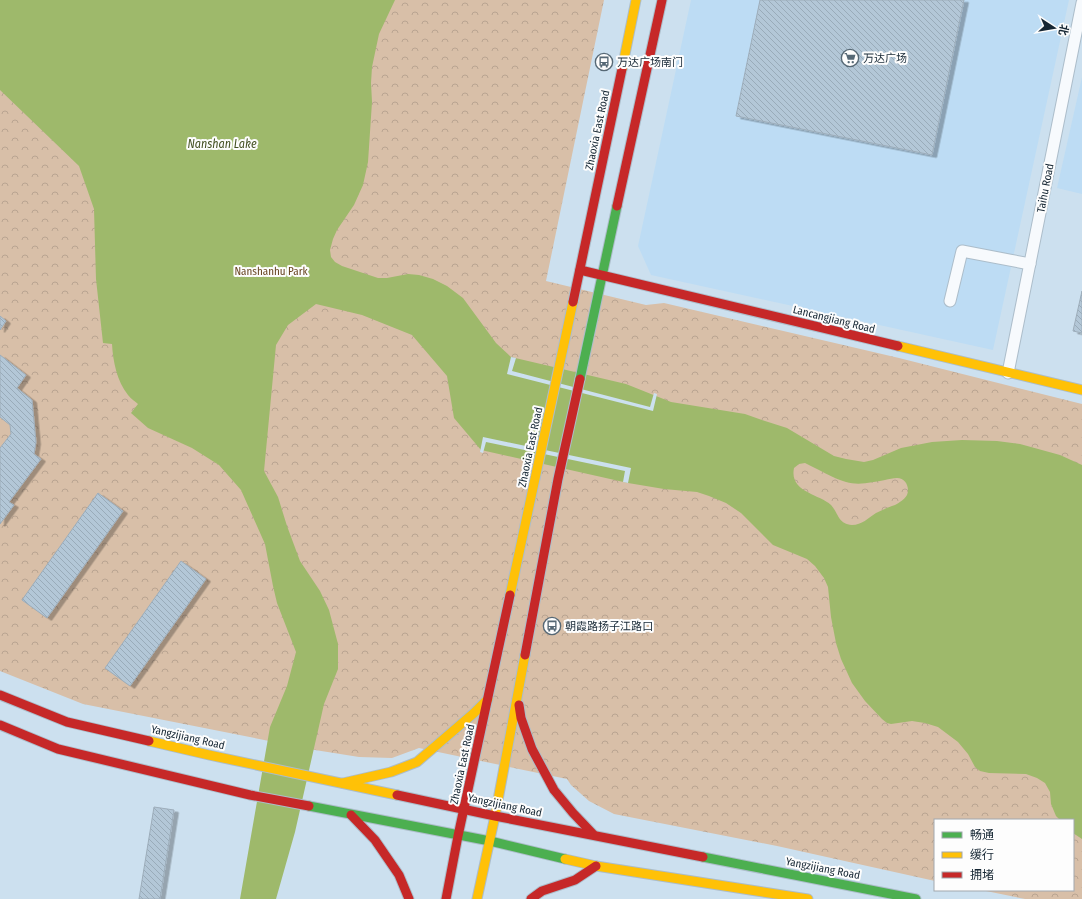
<svg xmlns="http://www.w3.org/2000/svg" width="1082" height="899" viewBox="0 0 1082 899" font-family="'Fira Sans Condensed','Noto Sans SC',sans-serif">
	<style>
		.built { fill: #bddcf4 }
		.park { fill: url(#park-crowns) }
		.water { fill: #9eb96b; fill-rule: evenodd }
		.pier { fill: #cce0ef }
		.building { fill: url(#building-back-hatch); stroke: #9dadba; filter: url(#shadow) }
		.lines { fill: none; stroke-linecap: round; stroke-linejoin: round }
		.street-casing { stroke: #acbdca; stroke-width: 13 }
		.fast-casing { stroke: #acbdca; stroke-width: 11 }
		.slow-casing { stroke: #acbdca; stroke-width: 11 }
		.jam-casing { stroke: #acbdca; stroke-width: 11 }
		.street { stroke: #f7fafd; stroke-width: 11 }
		.fast { stroke: #4caf50; stroke-width: 9 }
		.slow { stroke: #ffc107; stroke-width: 9 }
		.jam { stroke: #c62828; stroke-width: 9 }
		.labels { text-anchor: middle; stroke-width: 4; stroke-linejoin: round; paint-order: stroke }
		.poi-label { font-size: 11px; fill: #162734; stroke: #fdfdfd; text-anchor: start }
		.street-label { font-size: 11px; fill: #162734; stroke: #fdfdfd }
		.park-label { font-size: 11px; fill: #684421; stroke: #fdfdfd }
		.water-label { font-size: 12px; font-style: italic; fill: #445123; stroke: #fdfdfd }
	</style>
	<defs>
		<pattern id="park-crowns" width="20" height="18" patternUnits="userSpaceOnUse"><rect width="20" height="18" fill="#d8bfa8"/><path d="M2 6a3 3 0 1 1 6 0M12 15a3 3 0 1 1 6 0" fill="none" stroke="#b9a491"/></pattern>
		<pattern id="building-back-hatch" width="6" height="6" patternUnits="userSpaceOnUse"><rect width="6" height="6" fill="#b3c7d7"/><path d="M-1 5l2 2M0 0l6 6M5-1l2 2" fill="none" stroke="#99abb9"/></pattern>
		<filter id="shadow"><feDropShadow dx="4.5" dy="2.5" stdDeviation="0" flood-color="#0004"/></filter>
	</defs>
	<rect width="100%" height="100%" fill="#cce0ef"/>
	<g class="built">
		<polygon points="691,0 1069,0 993,350 651,275 638,246"/>
		<polygon points="1082,77 1082,194 1057,188"/>
	</g>
	<polygon class="park" points="0,0 604,0 546,281 646,305 664,303 899,358 1082,404 1082,899 1025,899 981,890 1073,890 1073,820 935,820 935,881 777,846 614,814 589,801 571,785 567,779 419,748 392,758 359,757 315,750 83,704 0,671"/>
	<path class="water" d="M0 0H395L379 34 372 67 371 83 372 102 368 162 363 185 354 205 337 230 333 239 330 250 331 257 335 262 342 266 378 278H387L408 274 419 275 433 279 447 286 463 298 496 343 511 357 626 384 671 402 745 414 765 421 787 428 834 456 846 459 864 462 873 460 901 448 932 442 962 440 997 441 1020 444 1060 455 1082 465V839L1073 833V820H1060L1056 816 1051 804 1050 792 1045 783 1037 778 1026 774 989 773 980 771 975 767 968 754 958 742 938 727 925 723 912 721 891 724 887 723 882 719 865 701 852 683 841 659 836 643 831 617 828 587 824 578 815 566 807 559 773 545 741 513 726 503 709 496 697 492 664 489 628 483 481 450 454 418 447 376 412 335 362 315 316 304 288 325 276 345 264 471 278 497 287 526 300 561 320 591 329 610 338 644V669L324 704 295 832 276 899H240L270 727 287 686 296 652 277 603 273 586 265 544 241 490 219 465 192 448 148 428 131 413 138 404C135 401 131 399 128 395 117 381 113 362 112 344L103 343 96 279 94 209 79 166 0 90ZM805 463C818 469 832 478 846 482 859 486 873 482 885 480 889 479 893 478 897 478 906 478 910 488 907 495 904 500 900 502 895 505 889 507 882 510 876 513 868 518 862 525 852 525 838 524 839 514 831 505 819 494 789 492 794 468L799 464Z"/>
	<g class="pier">
		<polygon points="511,357 516,358 512,371 650,407 654,393 657,394 653,411 507,374"/>
		<polygon points="483,437 631,468 628,483 623,482 625,471 486,442 483,453 480,452"/>
	</g>
	<g class="building">
		<polygon points="760,0 964,0 932,155 736,116"/>
		<polygon points="1082,291 1082,333 1073,331"/>
		<polygon points="0,316 6,321 0,330"/>
		<polygon points="0,355 26,375 17,388 32,400 36,442 34,454 41,459 9,502 14,505 0,524 0,448 11,434 10,425 0,417"/>
		<polygon points="98,493 123,511 47,618 22,600"/>
		<polygon points="181,561 206,579 130,686 105,668"/>
		<polygon points="154,807 174,810 160,899 139,899"/>
	</g>
	<g class="lines">
		<defs>
			<g id="street">
				<polyline points="950,301 962,251 1030,264"/>
				<polyline points="1008,373 1082,3"/>
			</g>
			<g id="fast">
				<polyline points="580,379 617,206"/>
				<polyline points="309,806 490,841 565,859"/>
				<polyline points="703,857 916,899"/>
			</g>
			<g id="slow">
				<polyline points="622,69 636,0"/>
				<polyline points="898,346 1082,390"/>
				<polyline points="510,595 573,302"/>
				<polyline points="149,741 209,755 397,795"/>
				<polyline points="343,783 391,772 417,762 474,713 488,699"/>
				<polyline points="565,859 596,866 808,899"/>
				<polyline points="477,899 495,816 525,655"/>
			</g>
			<g id="jam">
				<polyline points="617,206 662,0"/>
				<polyline points="580,270 898,346"/>
				<polyline points="573,302 622,69"/>
				<polyline points="525,655 558,479 580,379"/>
				<polyline points="0,695 67,722 149,741"/>
				<polyline points="519,705 521,718 532,749 554,790 573,813 593,834"/>
				<polyline points="0,725 58,749 250,795 309,806"/>
				<polyline points="397,795 495,816 703,857"/>
				<polyline points="351,815 375,840 399,875 409,899"/>
				<polyline points="446,899 458,836 510,595"/>
				<polyline points="531,899 542,891 575,880 596,866"/>
			</g>
		</defs>
		<use href="#street" class="street-casing"/>
		<use href="#fast" class="fast-casing"/>
		<use href="#slow" class="slow-casing"/>
		<use href="#jam" class="jam-casing"/>
		<use href="#street" class="street"/>
		<use href="#fast" class="fast"/>
		<use href="#slow" class="slow"/>
		<use href="#jam" class="jam"/>
	</g>
	<defs>
		<symbol id="supermarket-ring" viewBox="-11 -11 22 22"><circle r="9.5" fill="#fdfdfd" stroke="#566875" stroke-width="1.5"/><path d="M-6-5.5h2.5l.6 2H6L4.5 2H-2.5L-4.4-4H-6ZM-1.5 3.2a1.3 1.3 0 1 0 .1 0ZM3 3.2a1.3 1.3 0 1 0 .1 0Z" fill="#566875"/></symbol>
		<symbol id="bus-ring" viewBox="-11 -11 22 22"><circle r="9.5" fill="#fdfdfd" stroke="#566875" stroke-width="1.5"/><path d="M-5-6H5V4H4V6H2V4H-2V6H-4V4H-5ZM-3.5-4V0h7V-4ZM-3.5 1.2v1.5H-2V1.2ZM2 1.2v1.5H3.5V1.2Z" fill="#566875"/></symbol>
	</defs>
	<g fill-rule="evenodd">
		<use href="#supermarket-ring" x="840" y="48" width="20" height="20"/>
		<use href="#bus-ring" x="594" y="52" width="20" height="20"/>
		<use href="#bus-ring" x="542" y="616" width="20" height="20"/>
	</g>
	<g class="labels">
		<g class="poi-label">
			<text x="863" y="62">万达广场</text>
			<text x="617" y="66">万达广场南门</text>
			<text x="565" y="630">朝霞路扬子江路口</text>
		</g>
		<g class="street-label">
			<text transform="translate(597 130) rotate(-78)" y="4">Zhaoxia East Road</text>
			<text transform="translate(1045 188) rotate(-79)" y="4">Taihu Road</text>
			<text transform="translate(834 319) rotate(14)" y="4">Lancangjiang Road</text>
			<text transform="translate(530 447) rotate(-78)" y="4">Zhaoxia East Road</text>
			<text transform="translate(188 737) rotate(13)" y="4">Yangzijiang Road</text>
			<text transform="translate(462 764) rotate(-78)" y="4">Zhaoxia East Road</text>
			<text transform="translate(505 805) rotate(12)" y="4">Yangzijiang Road</text>
			<text transform="translate(823 868) rotate(11)" y="4">Yangzijiang Road</text>
		</g>
		<g class="park-label">
			<text x="271" y="275">Nanshanhu Park</text>
		</g>
		<g class="water-label">
			<text x="222" y="148">Nanshan Lake</text>
		</g>
	</g>
	<rect x="934" y="819" width="140" height="72" fill="#fdfdfd" stroke="#a1a7ad"/>
	<rect x="942" y="832" width="20" height="6" fill="#4caf50" stroke="#a1a7ad"/>
	<text x="970" y="839" font-size="12" fill="#162734">畅通</text>
	<rect x="942" y="852" width="20" height="6" fill="#ffc107" stroke="#a1a7ad"/>
	<text x="970" y="859" font-size="12" fill="#162734">缓行</text>
	<rect x="942" y="872" width="20" height="6" fill="#c62828" stroke="#a1a7ad"/>
	<text x="970" y="879" font-size="12" fill="#162734">拥堵</text>
	<g transform="translate(1054 28) rotate(102)" stroke="#fdfdfd" stroke-width="3" paint-order="stroke">
	<path d="M0-3L7 15L0 10L-7 15Z" fill="#162734"/>
	<text y="-6" font-size="11" font-weight="bold" text-anchor="middle" fill="#162734">北</text>
	</g>
</svg>
